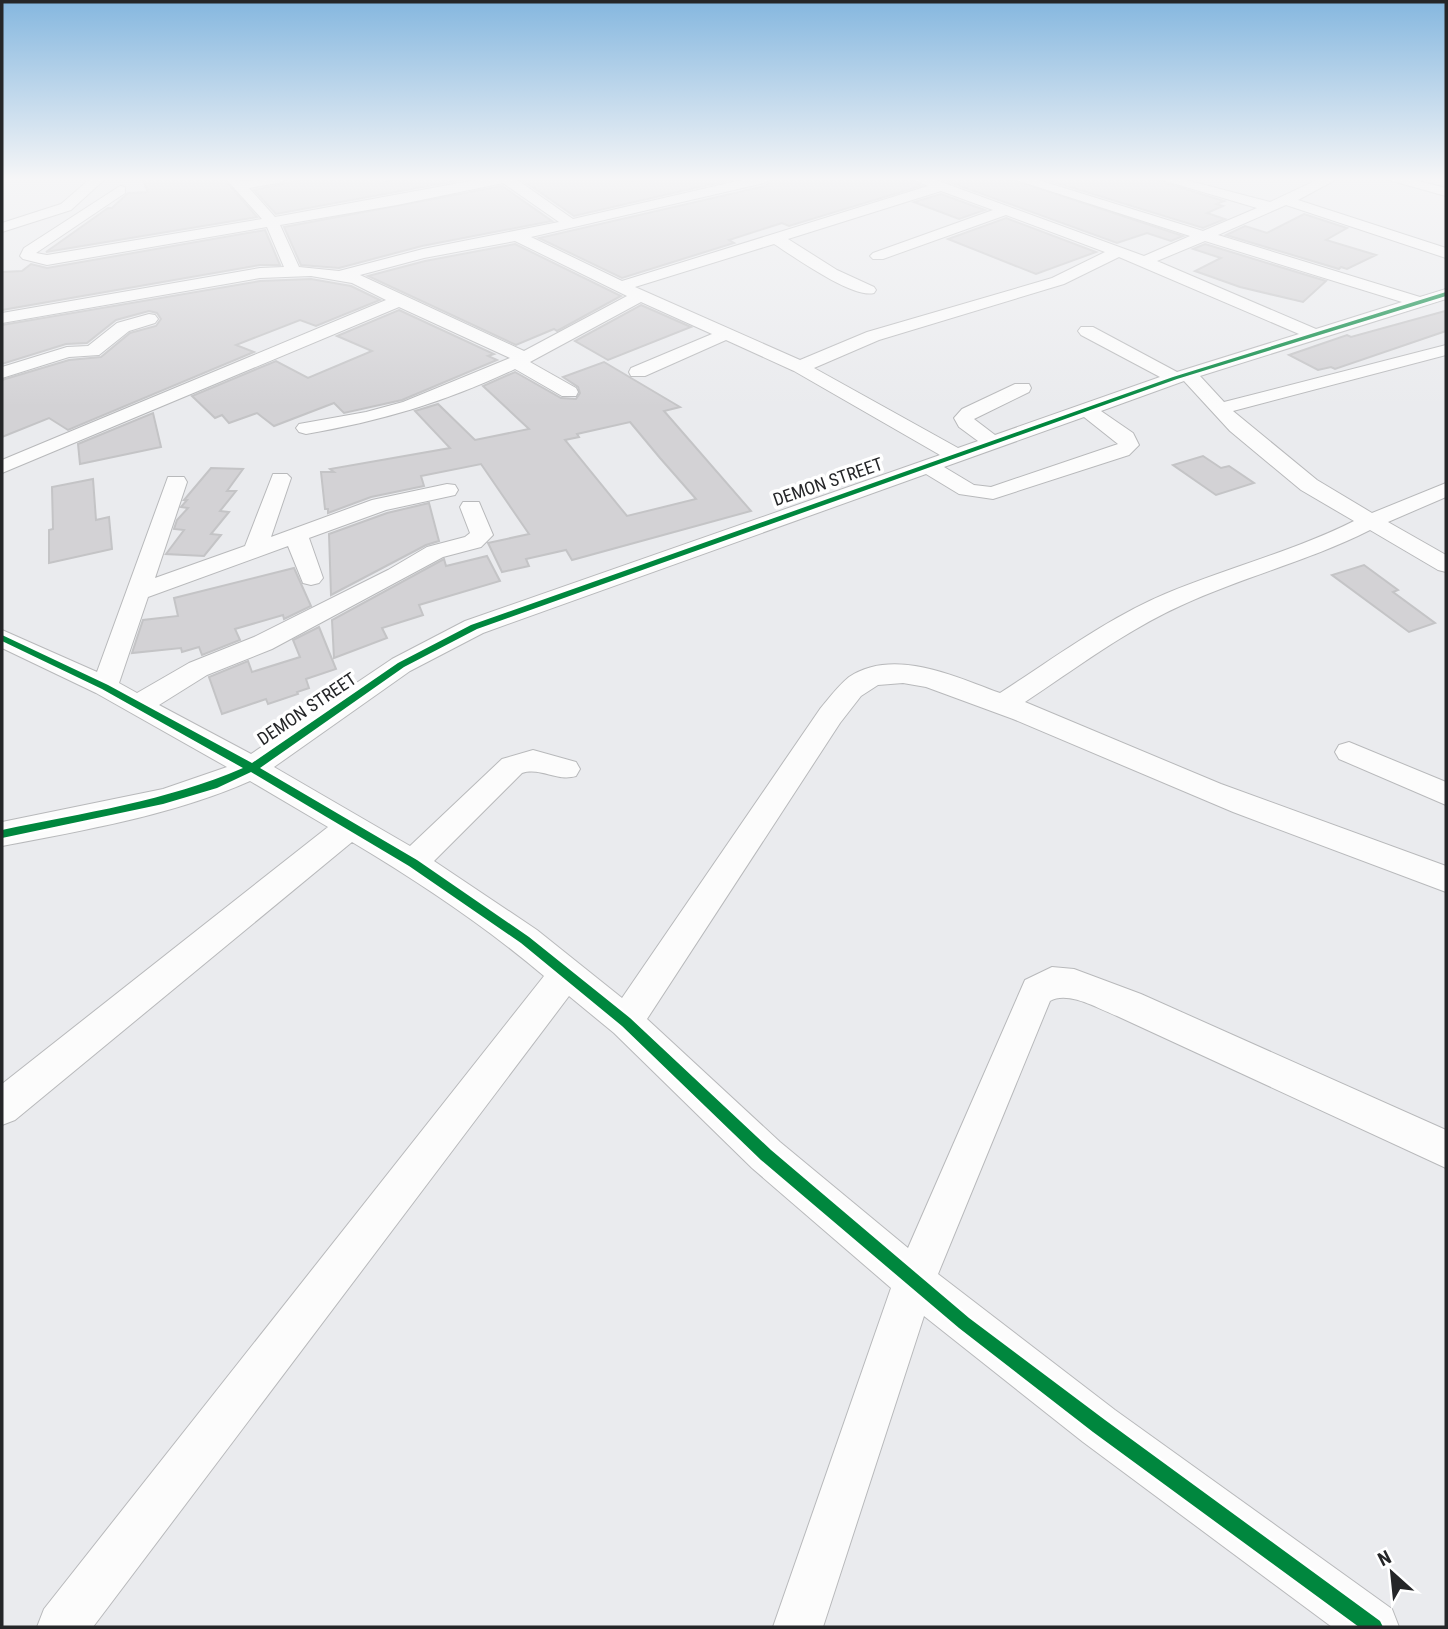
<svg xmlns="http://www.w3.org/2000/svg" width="1448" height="1629" viewBox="0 0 1448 1629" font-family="'Roboto Condensed',sans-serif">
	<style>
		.building { fill: #d3d2d5; stroke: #c4c4c6; stroke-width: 2; fill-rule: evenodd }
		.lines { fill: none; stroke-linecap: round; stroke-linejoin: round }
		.minor-casing { stroke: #b8b9bb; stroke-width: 2 }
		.minor { fill: #fcfcfc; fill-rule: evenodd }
		.cycleway-casing { stroke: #fff; stroke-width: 5 }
		.cycleway { fill: #00873e; fill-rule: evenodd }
		.labels { text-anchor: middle; stroke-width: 7; stroke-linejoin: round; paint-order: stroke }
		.far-street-label { font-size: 18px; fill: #252628; stroke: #fff }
	</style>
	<rect width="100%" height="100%" fill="#eaebee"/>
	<g class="building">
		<polygon points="142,179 224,179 257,217 46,252 108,208 112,208 128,193 148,192"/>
		<polygon points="306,179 371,179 380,183 399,179 466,179 276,214 254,190"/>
		<polygon points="521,179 629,181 734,179 574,216"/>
		<polygon points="774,179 911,179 921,186 789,226 782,223 729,240 734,243 622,278 539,238 765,186"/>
		<polygon points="941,179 1011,179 1183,236 1171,241 1147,233 1117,243"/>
		<polygon points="1044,179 1153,179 1224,201 1216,204 1223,206 1207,213 1225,219 1203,228"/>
		<polygon points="502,186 552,221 422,246 339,268 301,265 284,227"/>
		<polygon points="941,194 985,210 959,219 914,202"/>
		<polygon points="1304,214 1347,228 1326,240 1376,255 1347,269 1341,267 1339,269 1226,235 1245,226 1267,233"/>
		<polygon points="1006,218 1096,252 1036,274 948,239"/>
		<polygon points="265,230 280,265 260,265 2,310 2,272 22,271 31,264 47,268"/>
		<polygon points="515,244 621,296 557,331 554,329 516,345 368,276 425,261"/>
		<polygon points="1205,244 1326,281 1303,302 1240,287 1195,271 1221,258 1193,249"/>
		<polygon points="311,279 351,286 380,300 316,326 300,320 236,345 254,352 68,430 49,418 2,437 2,380 69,360 101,357 130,333 156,326 161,319 157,313 149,311 116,320 87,343 66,344 2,364 2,325 260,281"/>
		<polygon points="641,305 691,327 608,360 575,341"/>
		<polygon points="399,310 494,354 488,356 497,360 402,400 344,413 334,403 274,426 257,413 229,423 222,415 215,418 192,396 276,361 308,378 372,351 337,336"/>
		<polygon points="1445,311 1446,331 1335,369 1331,367 1318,370 1289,355 1347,335 1351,337"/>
		<path d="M604 362 680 407 664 411 751 511 572 560 566 550 526 559 529 566 502 572 488 543 529 534 481 464 421 476 424 486 371 497 328 513V509H325L321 472H334L330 469 450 448 415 411 438 404 475 440 529 429 483 386 515 372 561 398 576 399 580 393 578 387 563 377ZM630 422 660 458 696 499 627 516 565 440 579 437 577 434Z"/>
		<polygon points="153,413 161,447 80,464 78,444"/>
		<polygon points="1203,456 1221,468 1229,466 1254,483 1216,495 1173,465"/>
		<polygon points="211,468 243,469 227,491 236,491 220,511 229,512 211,534 221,535 204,556 166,554 184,530 174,529 177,520 188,508 181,507 187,500 184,500"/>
		<polygon points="93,479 96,520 109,517 112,549 49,563 49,530 53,529 52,487"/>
		<polygon points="429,503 439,541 426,545 331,595 329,534 387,513"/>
		<polygon points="487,556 500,581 419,605 423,615 382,628 387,638 334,658 332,620 444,559 446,566"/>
		<polygon points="1364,565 1398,590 1393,592 1435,623 1409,632 1332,575"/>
		<polygon points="294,568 311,606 284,619 283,615 235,629 240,640 202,655 199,647 182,652 181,648 132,653 143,620 178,616 174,598"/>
		<polygon points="319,627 336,669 306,679 309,688 297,692 298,694 268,704 266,699 222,714 209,677 248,661 252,672 300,657 293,640"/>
	</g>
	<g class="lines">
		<defs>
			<g id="minor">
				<polygon points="90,179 105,179 71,210 2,232 2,223 61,204"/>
				<path d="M226 179 243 181 285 179 283 182 249 188 275 217 481 179H516L573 219 746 179H771L764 183 531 237 622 281 928 186 913 179H933L1144 256 1190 236 1013 179H1035L1203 231 1257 208 1159 179H1182L1270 202 1319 179H1337L1298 200 1446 248V258L1286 205 1218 235 1420 297 1446 289V299L1200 376 1224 402 1446 345V355L1233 411 1317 480 1372 513 1446 483V497L1388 522 1446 555V572L1438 570 1370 530C1309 561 1242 577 1180 606 1125 631 1075 669 1025 702L1221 784 1446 866V892L1233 812 1013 719 926 687 903 683 878 685 861 696 840 723 647 1019 780 1142 908 1248 1025 980 1052 967 1074 969 1141 994 1446 1130V1168L1117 1016C1099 1009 1068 990 1050 1001L938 1274 1115 1410 1392 1609 1399 1627H1332L1083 1442 924 1316 823 1627H773L891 1288 752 1168 614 1033 569 996 93 1627H37L44 1609 544 976C485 926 419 882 352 842L15 1120 2 1125V1084L328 827 250 781C173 815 85 830 2 846V822L163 789 227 767 96 693 2 648V630L97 672 168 477H184L187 482 155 578 245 546 273 474H287L291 478 271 537 372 500 447 484 455 485 458 490 455 495 386 510 309 538 323 578 319 583 311 585 303 583 288 546 148 597 119 683 137 693 189 663 254 637 388 570 427 547 465 537 470 533 460 507 463 502H479L493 535 481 547 443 557 272 649 207 675 159 705 251 754 392 659 465 621 940 455 794 371 726 340 645 376H631L629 372 631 368 712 334 641 302 530 362 576 388 578 392 576 396H562L515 369C445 402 382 421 306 434L299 432 296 428 299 424 366 412 403 402 510 358 399 307 2 473V460L386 300 352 283 311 276 260 278 2 323V313L260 268 284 267 267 227 47 265 23 259 20 256 24 248 120 186 125 187V193L36 253 47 255 262 219ZM503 183 559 222 423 249 339 271 299 267 280 225 397 205ZM941 191 993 210 873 253 870 256 873 259H883L1006 215 1105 252 1052 278 867 332 800 360 635 287 774 244C793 256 853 299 874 293L876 290 874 287 837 270 788 239ZM515 241 627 296 524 351 360 275 424 258ZM1205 241 1402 302 1316 329 1157 261ZM1119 257 1299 334 1177 372 1093 327H1081L1078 331 1081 335 1160 377 995 435 974 419 1029 392 1031 388 1029 384H1015L962 409 954 418 959 427 978 441 958 448 814 368 879 340 1064 284ZM1184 381 1230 431 1301 490 1354 521C1294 551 1227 568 1165 594 1106 619 1053 659 1000 693 956 677 894 647 849 677 838 686 829 698 820 709L622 998 537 930 434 861 522 773C541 767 557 782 576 776L580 769 576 762 533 750 502 759 410 846 274 767 410 671 483 633 926 474 959 494 993 499 1129 455 1139 445 1133 433 1101 411ZM1084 417 1118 444 991 487 974 485 944 467Z"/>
				<polygon points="1385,179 1410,179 1446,188 1446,196"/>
				<polygon points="149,314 155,315 158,319 155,323 129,331 99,355 69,357 2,378 2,367 67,347 88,346 117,323"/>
				<polygon points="1349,742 1446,782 1446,805 1339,759 1335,752 1339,745"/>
			</g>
		</defs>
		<use href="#minor" class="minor-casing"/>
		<use href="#minor" class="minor"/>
		<defs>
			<path id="cycleway" d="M1446 292V296L1177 379 477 629 404 667 260 768 417 860 529 937 630 1018 771 1150 969 1318 1105 1420 1380 1621 1383 1627H1359L1093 1432 959 1328 761 1160 622 1026 521 943 409 866 251 772 217 788 163 804 2 838V830C83 813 167 801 243 768L102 689 2 641V635L108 685 252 763 398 663 471 625 1173 377Z"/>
		</defs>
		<use href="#cycleway" class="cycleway-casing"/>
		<use href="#cycleway" class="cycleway"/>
	</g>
	<linearGradient id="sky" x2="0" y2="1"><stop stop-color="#85b7df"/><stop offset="0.44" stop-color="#f6f6f7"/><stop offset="1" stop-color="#f6f6f7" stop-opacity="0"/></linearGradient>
	<rect width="1448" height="407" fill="url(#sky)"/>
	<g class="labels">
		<g class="far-street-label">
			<text transform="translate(828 482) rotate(-19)" y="6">DEMON STREET</text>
			<text transform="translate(307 709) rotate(-34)" y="6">DEMON STREET</text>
		</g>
	</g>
	<rect width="1448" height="1629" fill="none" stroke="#252628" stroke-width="7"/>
	<g transform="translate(1392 1573) rotate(333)" stroke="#ffffff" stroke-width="5" paint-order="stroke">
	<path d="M0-5L12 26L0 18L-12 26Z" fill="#252628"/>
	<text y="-10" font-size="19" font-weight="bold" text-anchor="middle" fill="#252628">N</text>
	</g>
</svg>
